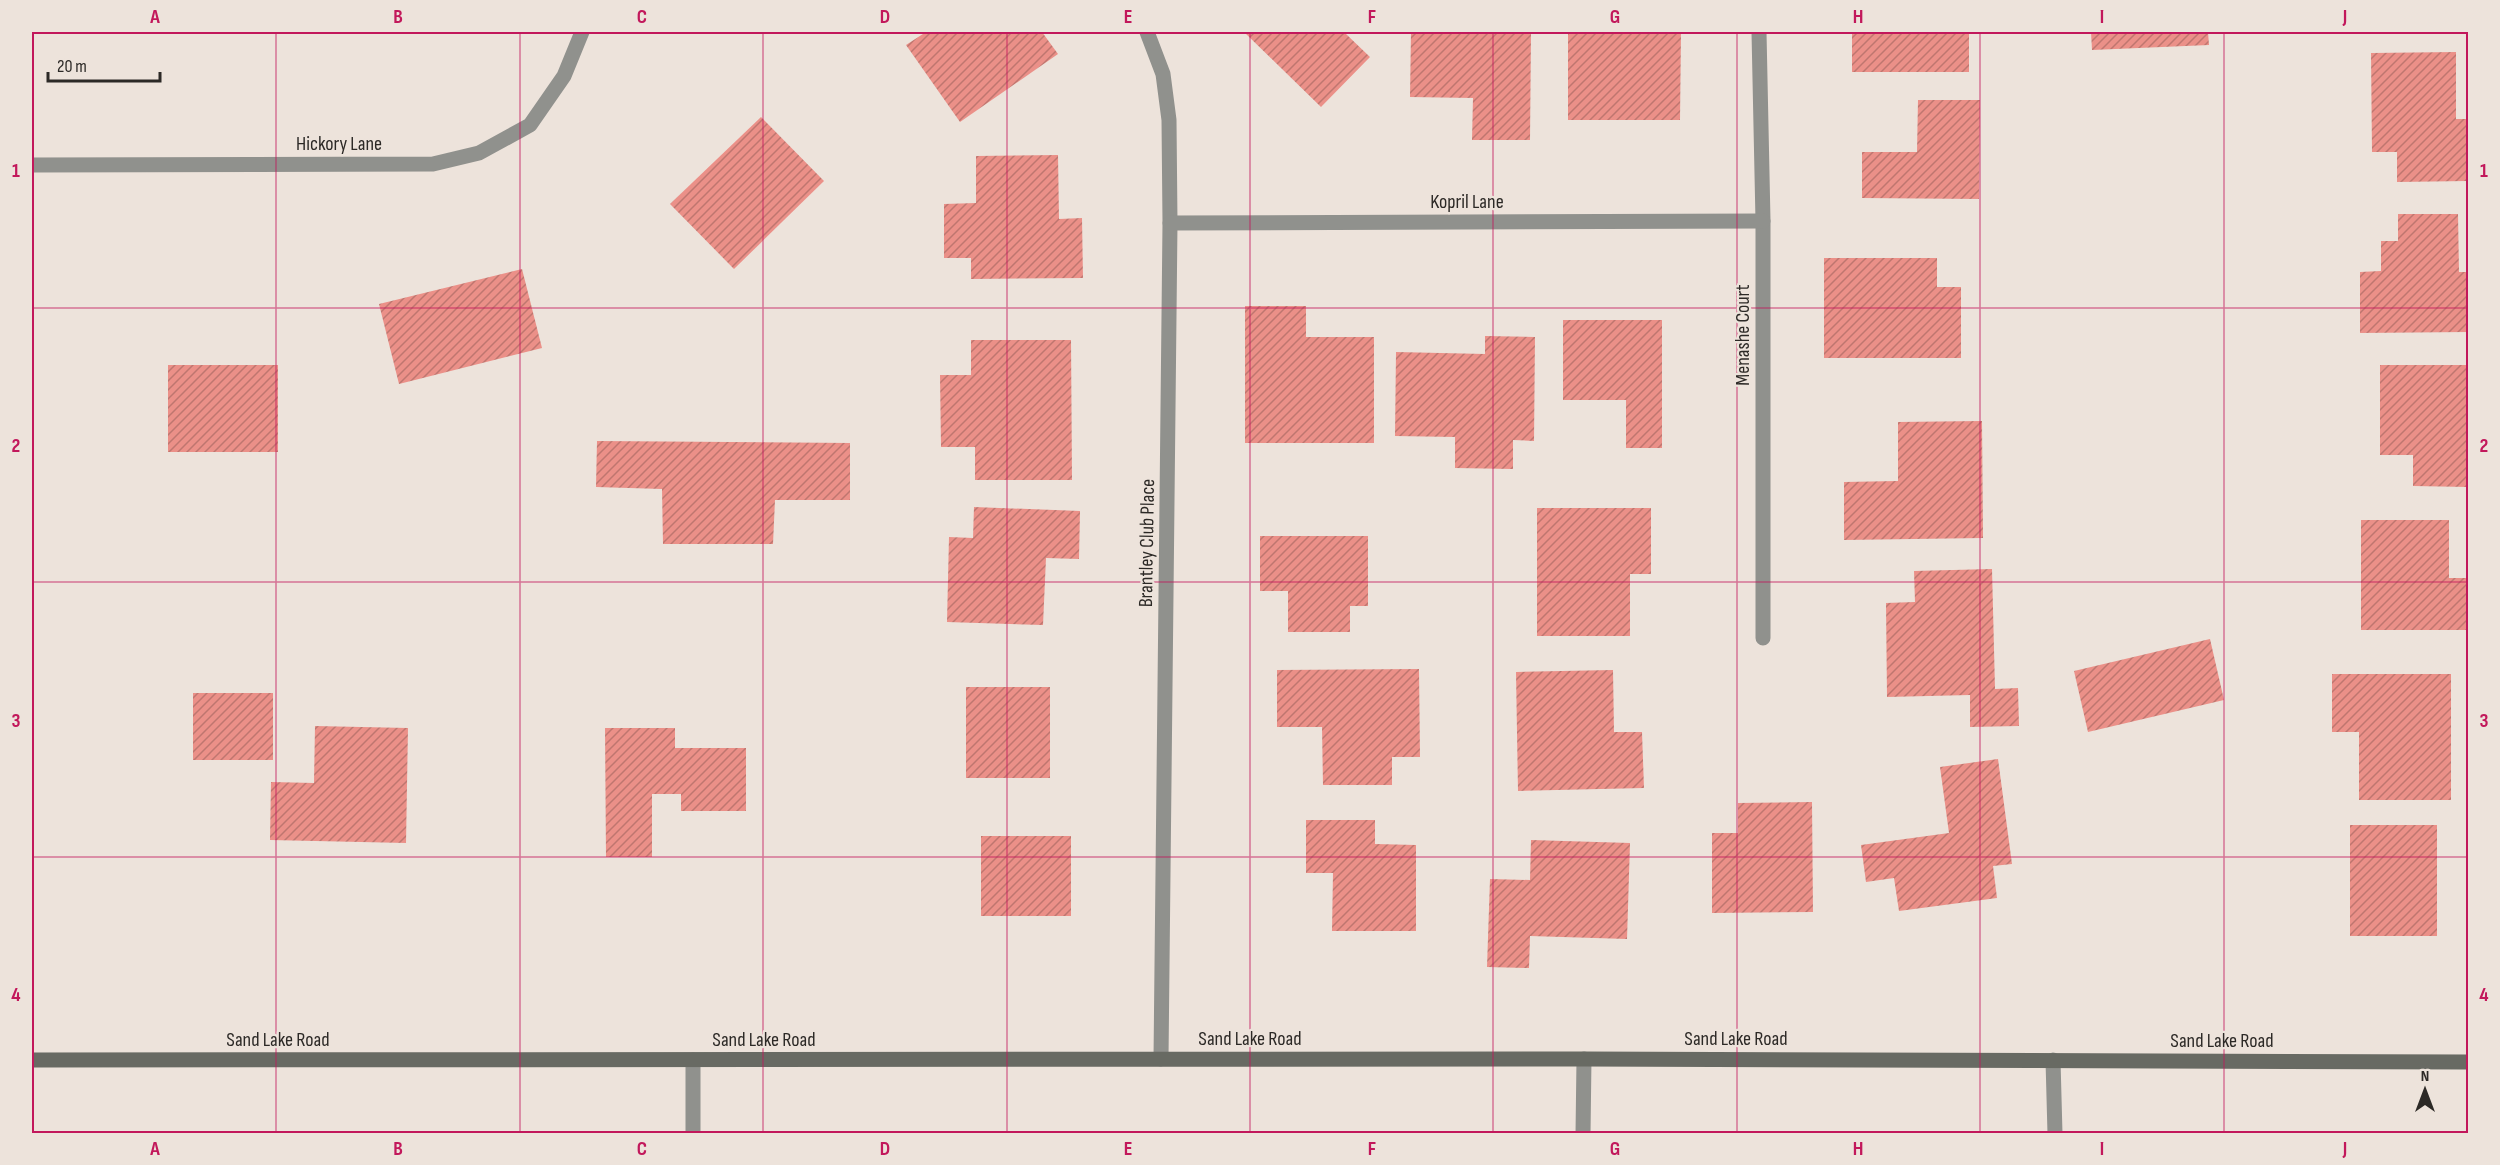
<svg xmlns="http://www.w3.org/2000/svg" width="2500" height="1165" viewBox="0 0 2500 1165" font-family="'Sofia Sans Condensed',sans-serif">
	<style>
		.building { fill: url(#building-hatch) }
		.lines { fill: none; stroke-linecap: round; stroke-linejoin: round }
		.lane { stroke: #90918d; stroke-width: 15 }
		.street { stroke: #90918d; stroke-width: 15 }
		.secondary { stroke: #686a63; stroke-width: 15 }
		.grid { fill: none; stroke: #c2185b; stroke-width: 1.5; stroke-opacity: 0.55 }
		.labels { text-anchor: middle; stroke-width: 4.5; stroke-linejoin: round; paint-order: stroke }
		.street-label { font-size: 20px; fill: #2c2926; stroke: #ede3db }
		.neatline { fill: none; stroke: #c2185b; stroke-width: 2 }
		.grid-label { font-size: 20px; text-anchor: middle; font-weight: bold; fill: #c2185b }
	</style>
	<defs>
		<pattern id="building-hatch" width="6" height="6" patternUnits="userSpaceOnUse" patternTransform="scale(1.5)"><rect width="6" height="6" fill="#eb9088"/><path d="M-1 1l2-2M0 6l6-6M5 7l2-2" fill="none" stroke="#bf766f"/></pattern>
	</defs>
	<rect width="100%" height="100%" fill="#ede3db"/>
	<g class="building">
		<polygon points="391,32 427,32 428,34 391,34"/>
		<polygon points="926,32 1042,32 1058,54 960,122 906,45"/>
		<polygon points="1244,32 1348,32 1346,34 1370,57 1321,107"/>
		<polygon points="1411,32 1531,32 1530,140 1472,140 1473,98 1410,97"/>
		<polygon points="1568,32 1681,32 1680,120 1568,120"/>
		<rect x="1852" y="32" width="117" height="40"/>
		<polygon points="2091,32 2208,32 2209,45 2092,50"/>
		<polygon points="2456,52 2456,119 2468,119 2468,181 2397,182 2397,152 2372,152 2371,53"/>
		<polygon points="1918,100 1980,100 1979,199 1862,198 1862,152 1917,152"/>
		<polygon points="761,117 824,181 734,269 670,204"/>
		<polygon points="1058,155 1059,219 1082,218 1083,278 971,279 971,258 944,258 944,204 976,203 976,156"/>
		<polygon points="2398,214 2458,214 2459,272 2468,272 2468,332 2360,333 2360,272 2381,271 2381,241 2398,241"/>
		<polygon points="1824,258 1937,258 1937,287 1961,287 1961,358 1824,358"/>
		<polygon points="522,269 542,348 399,384 379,304"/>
		<polygon points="1245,306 1306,306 1306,337 1374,337 1374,443 1245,443"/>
		<polygon points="1563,320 1662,320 1662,448 1626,448 1626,400 1563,400"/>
		<polygon points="1485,336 1535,337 1534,441 1513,440 1513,469 1455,468 1455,437 1395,436 1396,352 1485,354"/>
		<polygon points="971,340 1071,340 1072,480 975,480 975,447 941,447 940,375 971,375"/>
		<rect x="168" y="365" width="110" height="87"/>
		<polygon points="2380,365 2468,365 2468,487 2413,486 2413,455 2380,455"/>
		<polygon points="1982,421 1983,538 1844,540 1844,482 1898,481 1898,422"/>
		<polygon points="597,441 850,443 850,500 775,500 773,544 663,544 662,489 596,487"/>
		<polygon points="974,507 1080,511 1079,559 1046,558 1043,625 947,622 949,537 973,538"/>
		<polygon points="1537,508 1651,508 1651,574 1630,574 1630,636 1537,636"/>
		<polygon points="2361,520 2449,520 2449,578 2468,578 2468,630 2361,630"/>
		<polygon points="1260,536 1368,536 1368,606 1350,606 1350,632 1288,632 1288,591 1260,591"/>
		<polygon points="1992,569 1995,689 2018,688 2019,726 1970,727 1970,695 1887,697 1886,603 1915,602 1914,571"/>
		<polygon points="2210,639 2224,700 2088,732 2074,671"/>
		<polygon points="1419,669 1420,757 1392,757 1392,785 1323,785 1322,727 1277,727 1277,670"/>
		<polygon points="1613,670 1614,732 1642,732 1644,788 1518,791 1516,672"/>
		<polygon points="2332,674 2451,674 2451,800 2359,800 2359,732 2332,732"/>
		<rect x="966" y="687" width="84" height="91"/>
		<rect x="193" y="693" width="80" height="67"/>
		<polygon points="315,726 408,728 406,843 270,840 271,782 314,783"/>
		<polygon points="605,728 675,728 675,748 746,748 746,811 681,811 681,794 652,794 652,857 606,857"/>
		<polygon points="1998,759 2012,864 1993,866 1997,898 1899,911 1894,878 1866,882 1861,845 1949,833 1940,767"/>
		<polygon points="1812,802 1813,912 1712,913 1712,833 1738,833 1738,803"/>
		<polygon points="1306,820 1375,820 1375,844 1416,845 1416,931 1332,931 1333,873 1306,873"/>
		<rect x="2350" y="825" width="87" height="111"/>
		<rect x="981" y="836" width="90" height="80"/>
		<polygon points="1531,840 1630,843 1627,939 1530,936 1529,968 1487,967 1490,879 1530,880"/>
	</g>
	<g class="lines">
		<polyline class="lane" points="2053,1060 2055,1134"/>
		<g class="street">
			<polyline points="1147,32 1163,74 1169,120 1170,223 1161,1059"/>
			<polyline points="1759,32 1763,221 1763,638"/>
			<polyline points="32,165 433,164 479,153 530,125 564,76 582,32"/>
			<polyline points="1170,223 1763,221"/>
			<polyline points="693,1134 693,1060"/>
			<polyline points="1583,1134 1584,1059"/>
		</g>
		<polyline class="secondary" points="32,1060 1584,1059 2468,1062"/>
	</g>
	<path class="grid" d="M276 32V1134M520 32V1134M763 32V1134M1007 32V1134M1250 32V1134M1493 32V1134M1737 32V1134M1980 32V1134M2224 32V1134M32 308H2468M32 582H2468M32 857H2468"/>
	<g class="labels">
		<g class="street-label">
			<text x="339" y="150">Hickory Lane</text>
			<text x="1467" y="208">Kopril Lane</text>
			<text transform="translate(1742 335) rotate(-90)" y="7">Menashe Court</text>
			<text transform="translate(1146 543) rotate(-89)" y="7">Brantley Club Place</text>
			<text x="1250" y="1045">Sand Lake Road</text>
			<text x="1736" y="1045">Sand Lake Road</text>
			<text x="278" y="1046">Sand Lake Road</text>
			<text x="764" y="1046">Sand Lake Road</text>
			<text x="2222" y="1047">Sand Lake Road</text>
		</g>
	</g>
	<rect width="2500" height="1165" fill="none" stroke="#ede3db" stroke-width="66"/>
	<g transform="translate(2425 1090)" stroke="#ede3db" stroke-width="4.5" paint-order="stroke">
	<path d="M0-4.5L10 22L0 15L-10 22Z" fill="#2c2926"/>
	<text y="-9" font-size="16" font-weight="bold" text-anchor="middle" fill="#2c2926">N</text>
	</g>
	<path d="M48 72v9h112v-9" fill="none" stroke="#2c2926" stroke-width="3"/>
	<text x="57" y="72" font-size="18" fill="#2c2926" stroke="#ede3db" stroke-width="4.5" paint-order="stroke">20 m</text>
	<rect x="33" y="33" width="2434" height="1099" class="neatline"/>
	<g class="grid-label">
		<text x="155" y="23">A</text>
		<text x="398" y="23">B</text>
		<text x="642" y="23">C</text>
		<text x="885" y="23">D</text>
		<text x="1128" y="23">E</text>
		<text x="1372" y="23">F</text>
		<text x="1615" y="23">G</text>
		<text x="1858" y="23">H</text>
		<text x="2102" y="23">I</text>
		<text x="2345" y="23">J</text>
		<text x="16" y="177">1</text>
		<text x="2484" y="177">1</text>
		<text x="16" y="452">2</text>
		<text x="2484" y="452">2</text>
		<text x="16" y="727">3</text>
		<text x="2484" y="727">3</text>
		<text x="16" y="1001">4</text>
		<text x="2484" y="1001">4</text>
		<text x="155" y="1155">A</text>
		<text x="398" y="1155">B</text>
		<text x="642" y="1155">C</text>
		<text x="885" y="1155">D</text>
		<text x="1128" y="1155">E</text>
		<text x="1372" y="1155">F</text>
		<text x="1615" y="1155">G</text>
		<text x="1858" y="1155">H</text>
		<text x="2102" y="1155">I</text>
		<text x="2345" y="1155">J</text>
	</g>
</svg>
